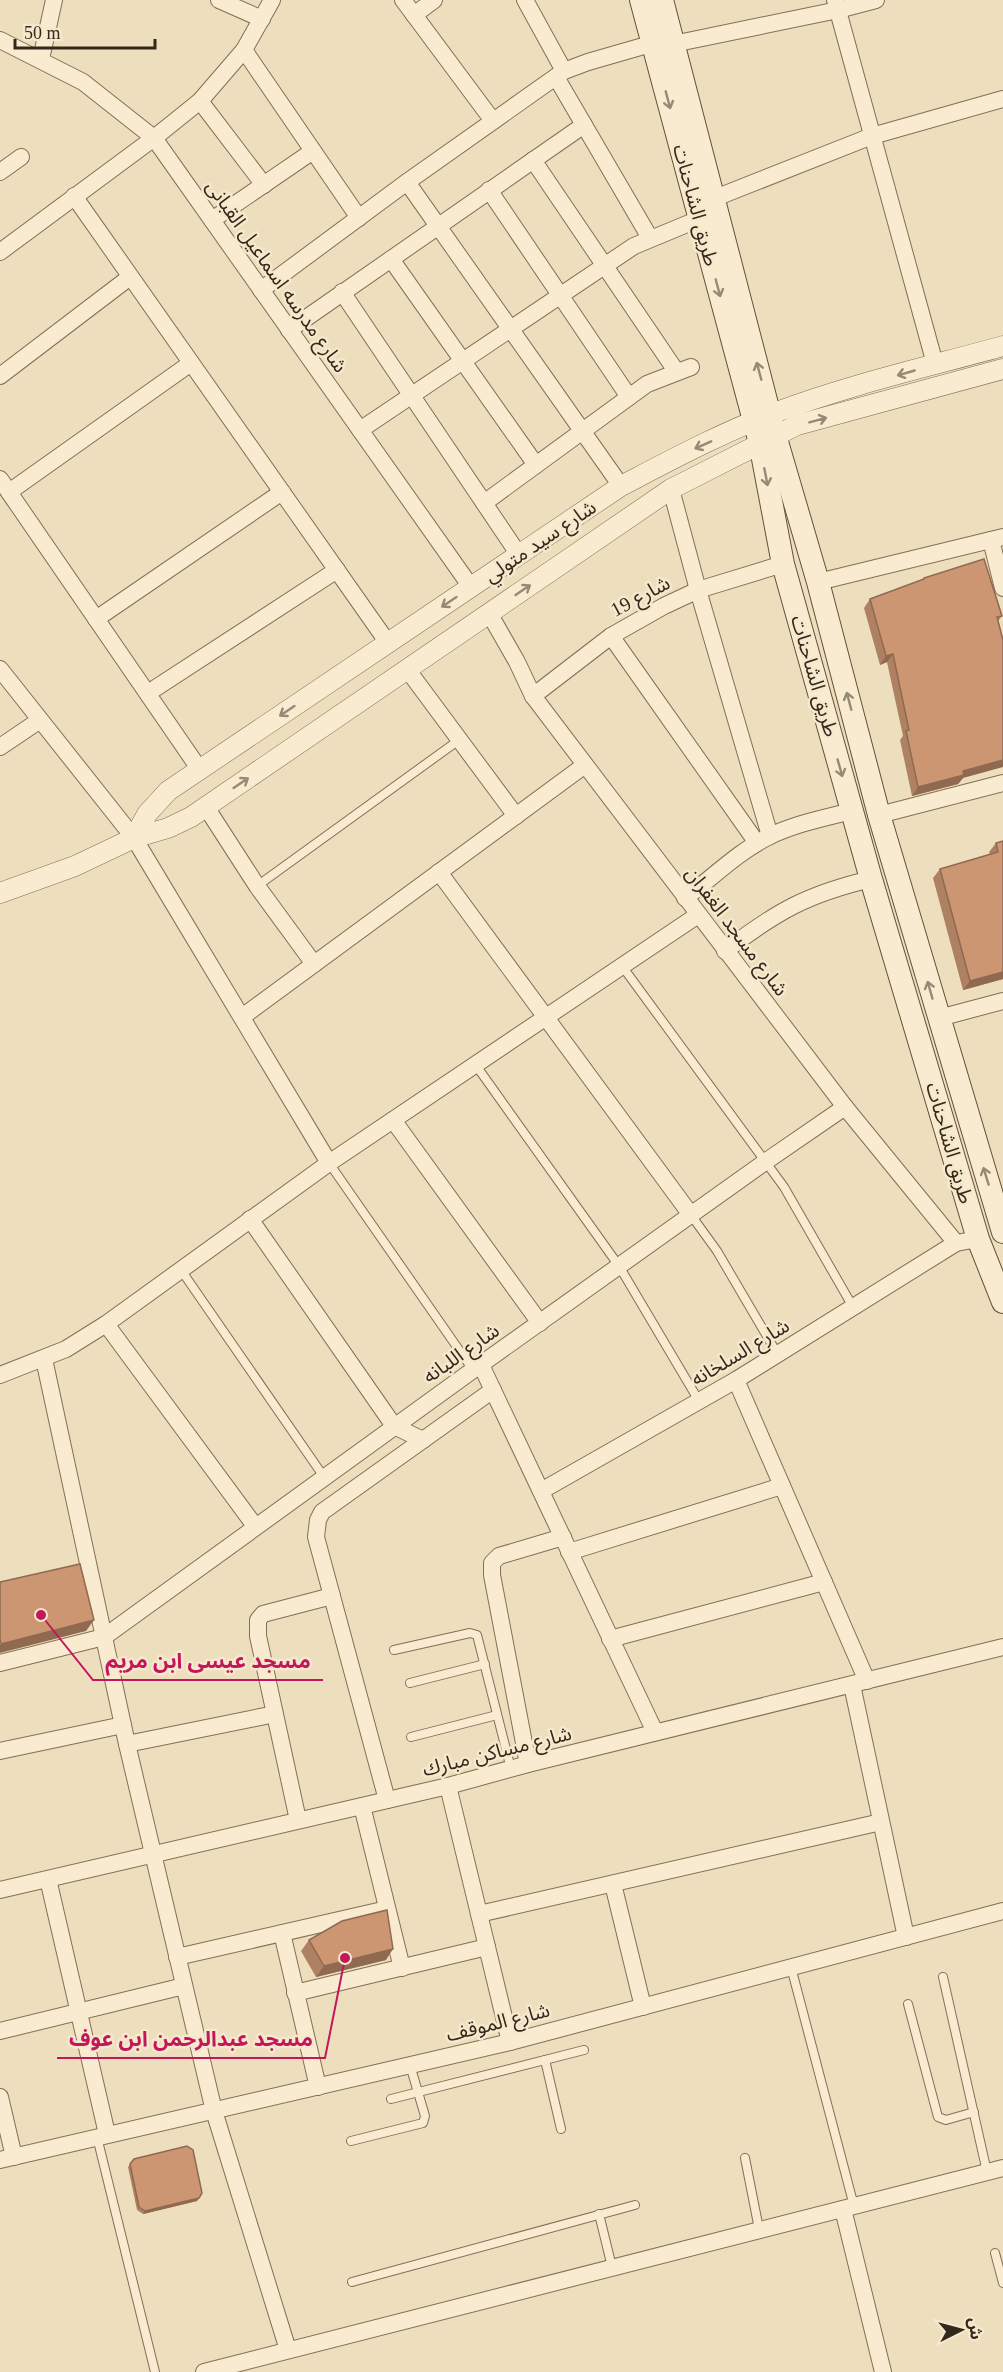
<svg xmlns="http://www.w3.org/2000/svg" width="1003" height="2372" viewBox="0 0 1003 2372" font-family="'Times New Roman','Noto Sans Arabic',serif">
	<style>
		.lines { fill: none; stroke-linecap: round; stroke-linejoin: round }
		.service-casing { stroke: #856e56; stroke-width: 10 }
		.minor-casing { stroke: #856e56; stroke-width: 18 }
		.tertiary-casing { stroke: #856e56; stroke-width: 21 }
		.secondary-casing { stroke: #664f3a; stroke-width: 24 }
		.service { stroke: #f8ebd0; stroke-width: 8 }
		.minor { stroke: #f8ebd0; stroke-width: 16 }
		.tertiary { stroke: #f8ebd0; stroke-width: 20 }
		.secondary { stroke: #f8ebd0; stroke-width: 22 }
		.wall { fill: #af8163 }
		.shaded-wall { fill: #8f6950 }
		.building { fill: #cc9673; stroke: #8f6950; stroke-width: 1.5 }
		.oneway { stroke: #968976 }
		.labels { text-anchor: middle; stroke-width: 5; stroke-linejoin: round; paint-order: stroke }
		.street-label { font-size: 20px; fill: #34271b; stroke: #f5e8cc }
		.leader { fill: none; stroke: #c2185b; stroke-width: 2 }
		.callout-dot { fill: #c2185b; stroke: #f5e8cc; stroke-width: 2 }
		.callout-label { font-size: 21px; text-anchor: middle; font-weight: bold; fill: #c2185b; stroke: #f5e8cc; stroke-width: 5; stroke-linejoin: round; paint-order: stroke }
	</style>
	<rect width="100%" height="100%" fill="#eddebd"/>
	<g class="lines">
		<defs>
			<g id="service">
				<polyline points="257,886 459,740"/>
				<polyline points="622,966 784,1187 853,1307"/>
				<polyline points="475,1064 619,1266 699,1401"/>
				<polyline points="329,1163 473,1370"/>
				<polyline points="691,1215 717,1251 778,1355"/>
				<polyline points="181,1270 324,1477"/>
				<polyline points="394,1650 470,1633 477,1635 511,1769"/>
				<polyline points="410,1683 485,1664"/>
				<polyline points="411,1737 497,1715"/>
				<polyline points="791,1967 854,2206"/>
				<polyline points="943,1977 987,2172"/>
				<polyline points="908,2004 938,2117 946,2120 974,2112"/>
				<polyline points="545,2060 561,2129"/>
				<polyline points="391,2099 584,2050"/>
				<polyline points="97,2137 155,2372"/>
				<polyline points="351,2141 423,2123 425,2116 410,2065"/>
				<polyline points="745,2158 759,2229"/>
				<polyline points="599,2214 612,2267"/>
				<polyline points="995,2253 1003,2283"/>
				<polyline points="352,2282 635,2205"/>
			</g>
			<g id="minor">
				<polyline points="219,0 262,19"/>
				<polyline points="403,0 493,121"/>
				<polyline points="525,0 564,71"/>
				<polyline points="835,0 935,364"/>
				<polyline points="414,15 434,0"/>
				<polyline points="0,40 83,82 154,138 471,587"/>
				<polyline points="673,44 838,10 876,0"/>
				<polyline points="244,50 359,218"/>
				<polyline points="41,59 54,0"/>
				<polyline points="556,77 650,238"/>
				<polyline points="200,101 264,185"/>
				<polyline points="533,160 676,371"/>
				<polyline points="0,172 21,157"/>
				<polyline points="407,182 621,486"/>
				<polyline points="489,190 629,397"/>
				<polyline points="74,196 388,643"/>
				<polyline points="705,202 872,136 1003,99"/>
				<polyline points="212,220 313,151"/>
				<polyline points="0,252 154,138 200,101 244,50 272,0"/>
				<polyline points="391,259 536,465"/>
				<polyline points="261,290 407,182 564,71 588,62 654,43"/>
				<polyline points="342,292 519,555"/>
				<polyline points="289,330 584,125"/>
				<polyline points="0,376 130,277"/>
				<polyline points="360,430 634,246 699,219"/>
				<polyline points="0,479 200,770"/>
				<polyline points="671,489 698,590 770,836"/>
				<polyline points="9,492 191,363"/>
				<polyline points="484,503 647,384 691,367"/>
				<polyline points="991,540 1003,588"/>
				<polyline points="818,582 1003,537"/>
				<polyline points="489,613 517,662 533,696 845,1107 956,1243 978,1239"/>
				<polyline points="96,619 282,492"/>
				<polyline points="611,636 757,843"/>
				<polyline points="0,669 134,838 329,1163"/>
				<polyline points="407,669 516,816"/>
				<polyline points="148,693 337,570"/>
				<polyline points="533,696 611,636 664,606 698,590 783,564"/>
				<polyline points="0,747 40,720"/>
				<polyline points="206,807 257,886 314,964"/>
				<polyline points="879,815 1003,783"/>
				<polyline points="439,872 691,1215"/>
				<path d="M685 898C712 878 738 852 768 837 794 824 824 818 852 811"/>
				<path d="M725 951C777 911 808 894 871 879"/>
				<polyline points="242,1017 585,765"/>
				<polyline points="939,1018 1003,1001"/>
				<polyline points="393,1120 540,1323"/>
				<polyline points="250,1219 394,1426 423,1440"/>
				<polyline points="106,1324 255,1526"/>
				<polyline points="44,1359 127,1744 214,2111 288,2350"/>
				<polyline points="481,1365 655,1732"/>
				<polyline points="0,1375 66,1349 106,1324 329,1163 698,915"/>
				<polyline points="736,1380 867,1681"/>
				<polyline points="541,1491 736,1380 956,1243"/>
				<polyline points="569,1552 782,1486"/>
				<polyline points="610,1639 824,1582"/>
				<polyline points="0,1663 104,1637 473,1370 765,1162 845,1107"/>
				<polyline points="852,1685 906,1937"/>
				<polyline points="127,1744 275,1714"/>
				<polyline points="0,1751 123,1725"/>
				<polyline points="528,1764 492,1575 492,1563 499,1556 563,1537"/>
				<polyline points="448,1786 510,2042"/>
				<polyline points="387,1800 316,1537 318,1520 322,1512 493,1390"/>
				<polyline points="362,1806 402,1968"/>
				<polyline points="298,1820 258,1636 258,1620 263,1614 332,1596"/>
				<polyline points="48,1879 107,2134"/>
				<polyline points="613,1884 643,2007"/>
				<polyline points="0,1890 448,1786 528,1764 1003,1647"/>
				<polyline points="479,1914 881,1822"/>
				<polyline points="282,1933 318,2087"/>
				<polyline points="177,1957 387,1909"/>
				<polyline points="295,1993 487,1947"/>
				<polyline points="0,2031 184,1986"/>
				<polyline points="0,2097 14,2157"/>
				<polyline points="0,2160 510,2042 1003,1911"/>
				<polyline points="843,2209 883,2372"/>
				<polyline points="204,2372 1003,2168"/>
			</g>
			<g id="tertiary">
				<path d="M134 838 147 814 168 791 621 486C671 460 721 433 774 413 848 385 927 367 1003 346"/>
				<polyline points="0,893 75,866 134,838 168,828 191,817 671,489 797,425 1003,369"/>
			</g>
			<g id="secondary">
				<polyline points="641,0 760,443 783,564 871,879 978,1239 1003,1302"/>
				<polyline points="662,0 775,435 818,582 879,815 1003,1232"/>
			</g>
		</defs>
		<use href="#service" class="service-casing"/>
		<use href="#minor" class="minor-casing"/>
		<use href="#tertiary" class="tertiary-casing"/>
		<use href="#secondary" class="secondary-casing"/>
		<use href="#service" class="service"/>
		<use href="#minor" class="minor"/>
		<use href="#tertiary" class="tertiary"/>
		<use href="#secondary" class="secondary"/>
	</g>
	<g class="wall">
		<polygon points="924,578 1002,616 998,621 963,778 958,784 912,796 900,740 903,736 887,662 880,665 864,608 870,599 922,580"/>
		<polygon points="1003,841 1003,979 963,990 933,878 940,869 990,854 989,852 996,843"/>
		<polygon points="309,1940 386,1960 316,1977 301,1951"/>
		<polygon points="134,2159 199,2198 197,2201 143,2214 137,2210 128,2167"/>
	</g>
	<g class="shaded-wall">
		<polygon points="893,654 887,662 880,665 886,656"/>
		<polygon points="1003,760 1003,767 963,778 958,784 912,796 918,787 963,771"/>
		<polygon points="1003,972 1003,979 963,990 970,981"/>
		<polygon points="94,1620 86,1631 0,1653 0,1645 1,1644"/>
		<polygon points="393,1949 386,1960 316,1977 324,1966"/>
		<polygon points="199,2198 197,2201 143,2214 145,2211"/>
	</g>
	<g class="building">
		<polygon points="984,559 1002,616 997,617 1003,640 1003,760 963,771 964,775 918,787 906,731 909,730 893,654 886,656 870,599 924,579 924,578"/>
		<polygon points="1003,841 1003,972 970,981 940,869 998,852 996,843"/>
		<polygon points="80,1564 94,1620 1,1644 0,1640 0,1582"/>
		<polygon points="387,1910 393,1949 324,1966 309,1940 342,1921"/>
		<polygon points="187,2146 193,2150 202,2193 199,2198 145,2211 139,2207 130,2164 134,2159"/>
	</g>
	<defs><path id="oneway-shaft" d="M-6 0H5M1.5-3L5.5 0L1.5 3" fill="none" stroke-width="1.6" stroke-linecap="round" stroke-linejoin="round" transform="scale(1.5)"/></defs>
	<g class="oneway">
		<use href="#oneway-shaft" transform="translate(668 100) rotate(75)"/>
		<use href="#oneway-shaft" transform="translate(718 288) rotate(75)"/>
		<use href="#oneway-shaft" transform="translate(759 371) rotate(-105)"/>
		<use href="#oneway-shaft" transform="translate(906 373) rotate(164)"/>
		<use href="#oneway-shaft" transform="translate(818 420) rotate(-15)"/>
		<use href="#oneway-shaft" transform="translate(703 445) rotate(156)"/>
		<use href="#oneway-shaft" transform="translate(766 477) rotate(79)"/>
		<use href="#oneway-shaft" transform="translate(523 590) rotate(-34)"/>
		<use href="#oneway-shaft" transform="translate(449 602) rotate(146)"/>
		<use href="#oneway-shaft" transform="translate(849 701) rotate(-105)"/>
		<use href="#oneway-shaft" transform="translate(287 711) rotate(146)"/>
		<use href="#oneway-shaft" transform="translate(840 768) rotate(74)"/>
		<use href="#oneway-shaft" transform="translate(241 783) rotate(-34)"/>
		<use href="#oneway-shaft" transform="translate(930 990) rotate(-106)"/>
		<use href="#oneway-shaft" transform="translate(986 1176) rotate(-107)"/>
	</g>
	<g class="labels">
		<g class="street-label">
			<text transform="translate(696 205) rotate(75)" y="7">طريق الشاحنات</text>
			<text transform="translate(277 276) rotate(55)" y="7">شارع مدرسه اسماعيل القبانى</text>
			<text transform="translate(540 541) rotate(-34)" y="7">شارع سيد متولي</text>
			<text transform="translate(640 596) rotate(-28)" y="7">شارع 19</text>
			<text transform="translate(815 676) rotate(74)" y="7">طريق الشاحنات</text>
			<text transform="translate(737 931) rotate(53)" y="7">شارع مسجد الغفران</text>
			<text transform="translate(950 1143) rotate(74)" y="7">طريق الشاحنات</text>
			<text transform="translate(740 1352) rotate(-31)" y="7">شارع السلخانه</text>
			<text transform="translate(461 1353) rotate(-35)" y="7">شارع اللبانه</text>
			<text transform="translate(497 1751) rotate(-14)" y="7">شارع مساكن مبارك</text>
			<text transform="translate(498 2022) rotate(-14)" y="7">شارع الموقف</text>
		</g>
	</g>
	<path class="leader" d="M41 1615L93 1680H323M345 1958L325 2058H57"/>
	<g class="callout-dot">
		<circle cx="41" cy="1615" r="6"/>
		<circle cx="345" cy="1958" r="6"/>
	</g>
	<g class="callout-label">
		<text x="208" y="1668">مسجد عيسى ابن مريم</text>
		<text x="191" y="2046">مسجد عبدالرحمن ابن عوف</text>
	</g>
	<g transform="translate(961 2330) rotate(84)" stroke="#f5e8cc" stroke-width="4.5" paint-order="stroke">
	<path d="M0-4.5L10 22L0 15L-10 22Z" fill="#34271b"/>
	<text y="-9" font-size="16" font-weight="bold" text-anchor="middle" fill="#34271b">ش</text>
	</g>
	<path d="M15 39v9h140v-9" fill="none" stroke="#34271b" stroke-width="3"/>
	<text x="24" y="39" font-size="18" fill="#34271b" stroke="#f5e8cc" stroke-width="4.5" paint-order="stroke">50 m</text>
</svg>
